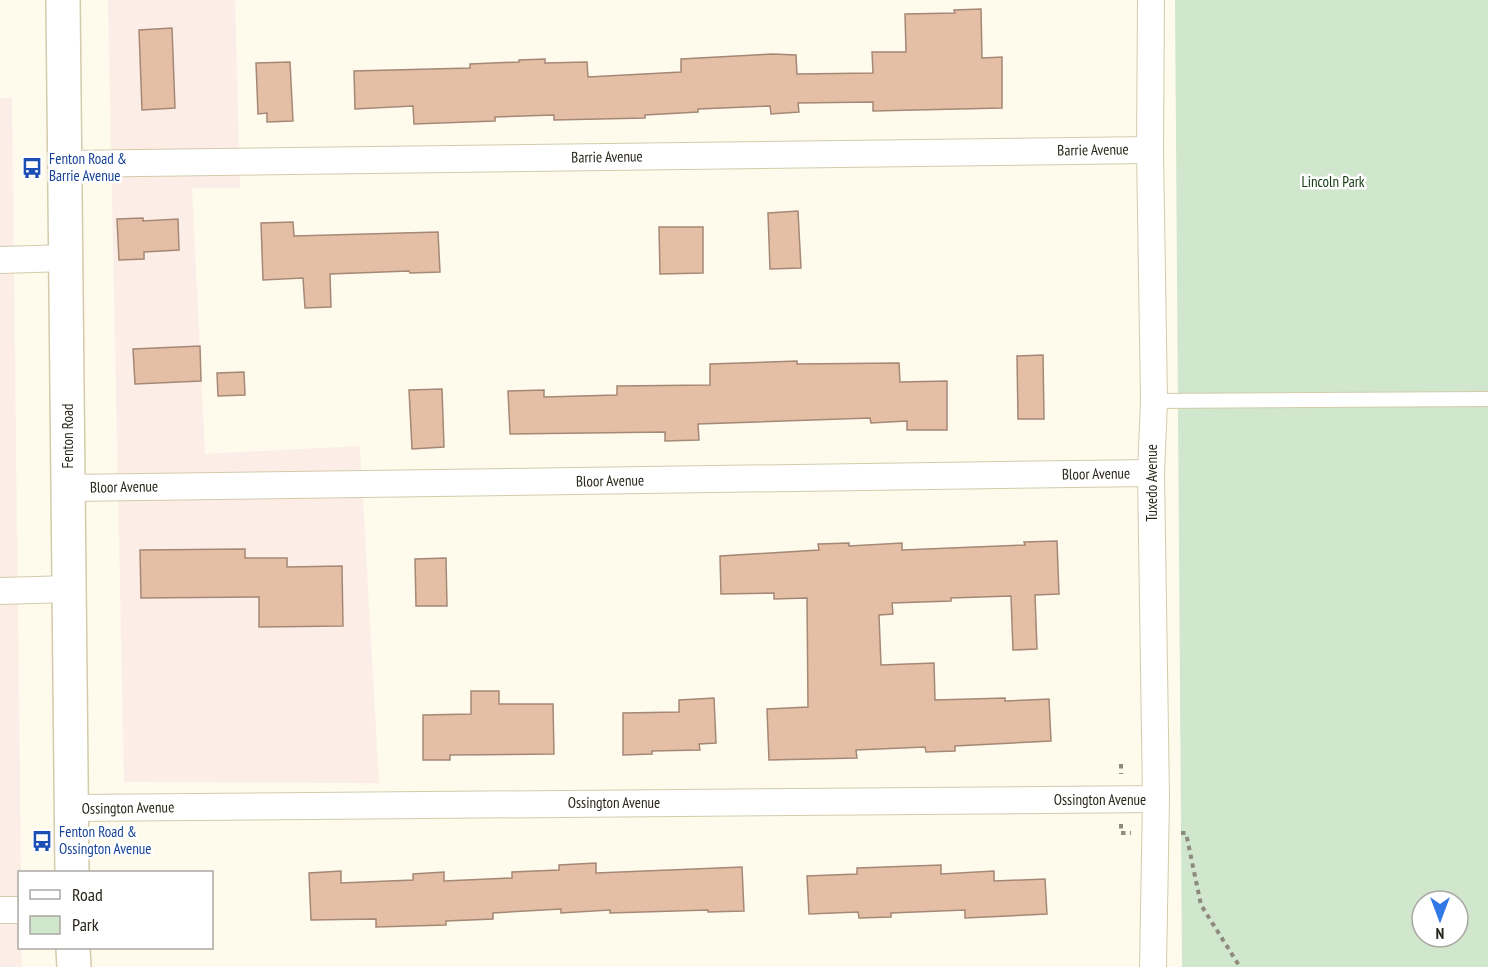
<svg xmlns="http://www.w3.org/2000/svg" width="1488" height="967" viewBox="0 0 1488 967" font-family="'PT Sans Narrow',sans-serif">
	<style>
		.commercial { fill: #fcede7 }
		.green { fill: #d0e6cd; fill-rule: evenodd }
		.building { fill: #e4bea5; stroke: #a58875; stroke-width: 1.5 }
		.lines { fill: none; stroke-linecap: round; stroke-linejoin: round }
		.lane-casing { stroke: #d4cbab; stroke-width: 16 }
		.street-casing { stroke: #d4cbab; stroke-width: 28 }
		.secondary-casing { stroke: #d4cbab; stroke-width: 36 }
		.path { stroke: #8e8b7e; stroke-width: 4; stroke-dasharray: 4.5 4.5; stroke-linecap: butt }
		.lane { stroke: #fff; stroke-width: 14 }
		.street { stroke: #fff; stroke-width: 26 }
		.secondary { stroke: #fff; stroke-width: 33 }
		.labels { text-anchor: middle; stroke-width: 5; stroke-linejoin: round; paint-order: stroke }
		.street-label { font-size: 15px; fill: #29261a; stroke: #fff }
		.transit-label { font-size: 15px; fill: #164399; stroke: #fff; text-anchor: start }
		.park-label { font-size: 15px; fill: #0d370a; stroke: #fff }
	</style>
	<rect width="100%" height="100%" fill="#fefbed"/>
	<g class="commercial">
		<polygon points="108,0 235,0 240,188 192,188 205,454 360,446 379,783 124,782"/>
		<polygon points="0,98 12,98 21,872 20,948 21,948 22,967 0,967"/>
	</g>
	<path class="green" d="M1175 0H1488V967H1182ZM1422 901H1458V937H1422Z"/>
	<g class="building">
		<polygon points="981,9 982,58 1002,57 1002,108 873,111 873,102 798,103 799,112 771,114 770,106 698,109 698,112 645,115 645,118 554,120 554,115 495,117 495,121 414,124 413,106 355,109 354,71 470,68 470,64 519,62 519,60 545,59 545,63 587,62 588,77 681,72 681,59 773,54 796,55 797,74 873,73 872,52 906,52 905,14 955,13 954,10"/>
		<polygon points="172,28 175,108 142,110 139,30"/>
		<polygon points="290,62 293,121 267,122 267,113 258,114 256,63"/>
		<polygon points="798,211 801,268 770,269 768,213"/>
		<polygon points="143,218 143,221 178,219 179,250 144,252 144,259 119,260 117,219"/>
		<polygon points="293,222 294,236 438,232 440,272 410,273 409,271 330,274 331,307 305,308 303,278 263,280 261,223"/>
		<polygon points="659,227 703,227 703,273 660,274"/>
		<polygon points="200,346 201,381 135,384 133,349"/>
		<polygon points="1043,355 1044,419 1018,419 1017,356"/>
		<polygon points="797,361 797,364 899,363 900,382 947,381 947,430 907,430 907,421 871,423 870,418 698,424 699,440 665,441 665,432 510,434 508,391 544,390 544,397 617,395 617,386 710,385 710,364"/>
		<polygon points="244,372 245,395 218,396 217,373"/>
		<polygon points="442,389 444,447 412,449 409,390"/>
		<polygon points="1057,541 1059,594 1035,595 1037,649 1013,650 1011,596 951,598 951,601 892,603 893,614 879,615 881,665 934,663 935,700 1005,698 1005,701 1049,699 1051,741 955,746 955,751 926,752 925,747 856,750 857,758 769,760 767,709 808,707 807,598 774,599 774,593 721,594 720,556 819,550 818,544 849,543 849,546 902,543 902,550 1025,545 1024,542"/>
		<polygon points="245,549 245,558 287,558 287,567 342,566 343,626 259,627 259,597 141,598 140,550"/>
		<polygon points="446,558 447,606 416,606 415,559"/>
		<polygon points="471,691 499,691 499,704 553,704 554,754 450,755 450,760 423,760 423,715 471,714"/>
		<polygon points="714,698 716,743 699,744 700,750 652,751 652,754 623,755 623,713 679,712 679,700"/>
		<polygon points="596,863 596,873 742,867 744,911 708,912 708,910 610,913 610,910 561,913 561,909 493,913 493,919 446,921 446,925 376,927 376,919 311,920 309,873 341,871 341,883 413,880 413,874 444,872 444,881 512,878 512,872 559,870 559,865"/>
		<polygon points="941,865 941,874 994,871 994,881 1045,879 1047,914 965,918 965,910 891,913 891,917 859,918 858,912 809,914 807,876 857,874 857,868"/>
	</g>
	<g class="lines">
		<defs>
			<polyline id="lane" points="1154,401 1488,399"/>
			<g id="street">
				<polyline points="1151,0 1150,150 1154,401 1151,473 1156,799 1153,967"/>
				<polyline points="65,164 1150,150"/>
				<polyline points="0,260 67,258"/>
				<polyline points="68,488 1151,473"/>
				<polyline points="0,591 69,589"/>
				<polyline points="72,808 1156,799"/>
				<polyline points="0,910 20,910"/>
			</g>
			<g id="secondary">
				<polyline points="63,0 72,872"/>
				<polyline points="73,948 74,967"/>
			</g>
		</defs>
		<use href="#lane" class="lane-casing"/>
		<use href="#street" class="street-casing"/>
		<use href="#secondary" class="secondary-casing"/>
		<g class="path">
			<polyline points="1121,764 1121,774"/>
			<polyline points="1121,824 1121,833 1131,833"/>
			<polyline points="1181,833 1186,833 1201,905 1240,967"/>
		</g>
		<use href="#lane" class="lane"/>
		<use href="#street" class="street"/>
		<use href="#secondary" class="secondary"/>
	</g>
	<defs>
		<symbol id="bus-bare" viewBox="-9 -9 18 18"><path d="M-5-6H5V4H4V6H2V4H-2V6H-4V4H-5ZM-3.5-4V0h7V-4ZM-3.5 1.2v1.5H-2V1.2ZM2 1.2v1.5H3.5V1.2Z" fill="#1a4fb4" stroke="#fff" stroke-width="2.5" paint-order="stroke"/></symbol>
	</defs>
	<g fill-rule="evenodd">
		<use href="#bus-bare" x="17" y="153" width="30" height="30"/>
		<use href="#bus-bare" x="27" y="826" width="30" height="30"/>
	</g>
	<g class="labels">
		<g class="street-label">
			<text transform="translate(1093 150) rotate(-1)" y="5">Barrie Avenue</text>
			<text transform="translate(607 157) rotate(-1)" y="5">Barrie Avenue</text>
			<text transform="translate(68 436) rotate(-90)" y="5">Fenton Road</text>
			<text transform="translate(1096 474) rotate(-1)" y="5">Bloor Avenue</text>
			<text transform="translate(610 481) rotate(-1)" y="5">Bloor Avenue</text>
			<text transform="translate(1152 483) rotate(-90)" y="5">Tuxedo Avenue</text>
			<text transform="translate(124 487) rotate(-1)" y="5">Bloor Avenue</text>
			<text x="1100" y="805">Ossington Avenue</text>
			<text x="614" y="808">Ossington Avenue</text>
			<text transform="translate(128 808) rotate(-1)" y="5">Ossington Avenue</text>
		</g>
		<g class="transit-label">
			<text x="49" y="164">Fenton Road &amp;<tspan x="49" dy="17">Barrie Avenue</tspan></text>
			<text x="59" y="837">Fenton Road &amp;<tspan x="59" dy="17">Ossington Avenue</tspan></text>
		</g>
		<g class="park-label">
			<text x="1333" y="187">Lincoln Park</text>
		</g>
	</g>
	<rect x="18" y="871" width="195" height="78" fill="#ffffff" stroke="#a9a8a3" stroke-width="1.5"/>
	<rect x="30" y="890" width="30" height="9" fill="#ffffff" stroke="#a9a8a3" stroke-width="1.5"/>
	<text x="72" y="901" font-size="18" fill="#29261a">Road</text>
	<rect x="30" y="916" width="30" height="18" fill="#d0e6cd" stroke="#a9a8a3" stroke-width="1.5"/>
	<text x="72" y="931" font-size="18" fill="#29261a">Park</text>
	<g transform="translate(1440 919) rotate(180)"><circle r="28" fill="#ffffff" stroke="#a9a8a3" stroke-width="1.5"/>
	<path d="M0-4.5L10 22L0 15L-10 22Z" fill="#3179e6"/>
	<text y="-9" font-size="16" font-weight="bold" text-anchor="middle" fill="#29261a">N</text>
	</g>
</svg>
